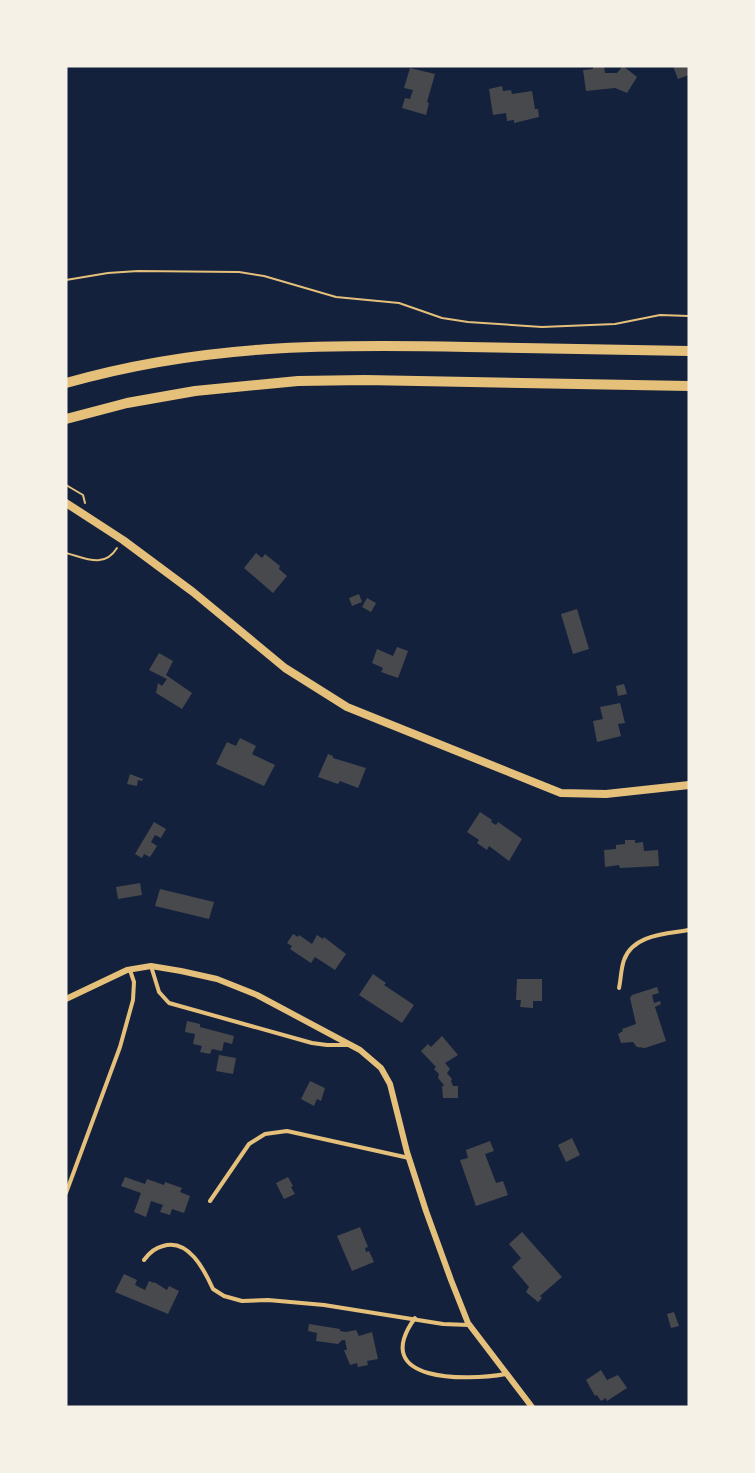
<svg xmlns="http://www.w3.org/2000/svg" width="755" height="1473" viewBox="0 0 755 1473" font-family="'Public Sans',sans-serif">
	<style>
		.building { fill: #48494c }
		.lines { fill: none; stroke-linecap: round; stroke-linejoin: round }
		.path { stroke: #e5c07b; stroke-width: 2 }
		.service { stroke: #e5c07b; stroke-width: 4 }
		.minor { stroke: #e5c07b; stroke-width: 6 }
		.tertiary { stroke: #e5c07b; stroke-width: 8 }
		.primary { stroke: #e5c07b; stroke-width: 10 }
	</style>
	<rect width="100%" height="100%" fill="#14213d"/>
	<g class="building">
		<polygon points="593,66 604,66 605,73 617,73 623,66 637,77 627,93 615,88 586,91 583,70 593,69"/>
		<polygon points="673,66 689,66 689,75 678,79"/>
		<polygon points="410,68 435,74 427,102 429,103 426,115 402,108 405,98 410,99 413,90 404,88"/>
		<polygon points="502,86 503,91 511,90 512,94 532,91 535,109 538,109 539,117 514,123 514,120 507,121 506,113 493,115 489,89"/>
		<polygon points="256,553 262,558 265,554 280,566 279,569 287,576 273,593 244,568"/>
		<polygon points="359,594 362,602 352,606 349,598"/>
		<polygon points="367,598 376,603 371,612 362,607"/>
		<polygon points="577,609 589,649 573,654 561,614"/>
		<polygon points="397,647 408,651 398,678 381,672 383,668 372,663 377,649 393,656"/>
		<polygon points="159,653 173,661 166,675 192,693 182,709 156,693 158,683 162,686 167,679 149,670"/>
		<polygon points="624,684 627,694 618,696 616,686"/>
		<polygon points="620,703 625,723 618,724 621,736 597,742 593,721 603,719 600,707"/>
		<polygon points="240,738 256,746 252,754 275,765 264,786 216,764 227,742 236,746"/>
		<polygon points="328,754 333,756 333,758 366,768 358,788 340,781 338,784 318,777"/>
		<polygon points="130,774 143,779 142,781 138,780 137,786 127,784"/>
		<polygon points="480,812 492,820 491,822 496,825 498,822 522,839 509,861 489,846 487,850 477,843 479,840 467,832"/>
		<polygon points="154,822 166,829 161,838 155,835 151,842 157,846 150,857 144,854 142,858 135,854"/>
		<polygon points="625,840 635,840 635,843 643,842 644,851 658,850 659,866 620,868 619,865 605,867 604,850 616,849 616,845 625,844"/>
		<polygon points="140,883 142,895 118,899 116,887"/>
		<polygon points="160,889 214,902 209,919 155,906"/>
		<polygon points="293,934 298,937 299,935 312,944 317,935 323,939 324,937 346,954 335,970 315,957 311,963 290,949 292,946 287,943"/>
		<polygon points="373,974 386,983 384,985 414,1005 402,1023 359,995"/>
		<polygon points="517,979 542,979 542,1001 533,1001 533,1008 520,1007 521,1000 516,1000"/>
		<polygon points="657,987 659,993 652,995 654,1003 660,1001 661,1004 655,1007 666,1041 645,1048 637,1047 633,1042 621,1043 618,1034 623,1031 622,1029 636,1024 630,998 632,995"/>
		<polygon points="187,1021 200,1024 200,1027 234,1036 232,1044 224,1042 222,1051 212,1049 210,1054 200,1052 202,1046 193,1044 195,1034 185,1032"/>
		<polygon points="442,1036 458,1055 445,1063 450,1069 447,1073 452,1079 451,1081 453,1086 458,1086 458,1098 443,1098 442,1087 444,1085 438,1078 439,1074 434,1069 436,1067 421,1051 428,1044 431,1047"/>
		<polygon points="219,1055 236,1058 233,1074 216,1071"/>
		<polygon points="310,1081 325,1088 321,1101 317,1099 314,1106 301,1099"/>
		<polygon points="572,1138 580,1155 566,1162 558,1145"/>
		<polygon points="490,1141 494,1151 485,1154 496,1183 503,1181 508,1195 476,1206 460,1160 468,1158 466,1150"/>
		<polygon points="125,1177 145,1184 147,1179 164,1185 165,1182 182,1188 180,1192 190,1196 184,1213 172,1209 170,1215 160,1212 163,1205 151,1201 146,1217 134,1212 141,1193 121,1186"/>
		<polygon points="288,1177 293,1186 291,1187 295,1194 284,1199 276,1183"/>
		<polygon points="360,1227 368,1247 365,1248 366,1252 369,1251 374,1262 352,1271 337,1236"/>
		<polygon points="522,1232 562,1277 540,1296 542,1298 538,1302 526,1292 529,1287 512,1267 521,1258 509,1244"/>
		<polygon points="124,1274 137,1280 135,1285 145,1290 149,1281 154,1283 154,1282 167,1290 169,1286 179,1291 168,1314 115,1292"/>
		<polygon points="674,1312 679,1326 671,1328 667,1314"/>
		<polygon points="309,1324 340,1329 340,1331 346,1332 356,1330 359,1336 372,1332 378,1359 367,1361 368,1365 358,1367 357,1363 350,1365 344,1350 347,1350 345,1340 342,1340 338,1344 316,1341 317,1333 308,1331"/>
		<polygon points="601,1370 607,1380 618,1375 627,1388 607,1401 606,1398 601,1401 597,1395 595,1396 586,1380"/>
	</g>
	<g class="lines">
		<g class="path">
			<polyline points="66,280 108,273 138,271 239,272 264,276 336,297 399,303 442,318 468,322 542,327 615,324 660,315 689,316"/>
			<polyline points="66,485 83,495 85,503"/>
			<path d="M66 553C85 558 104 569 117 548"/>
		</g>
		<g class="service">
			<polyline points="151,966 159,992 169,1003 312,1043 327,1045 350,1045"/>
			<path d="M619 988C621 979 621 968 624 960 633 934 667 934 689 930"/>
			<polyline points="66,1193 120,1047 133,1000 134,982 130,970"/>
			<polyline points="210,1201 249,1144 265,1134 287,1131 409,1158"/>
			<path d="M144 1260C149 1253 154 1248 163 1246 188 1238 204 1269 213 1289L224 1296 242 1301 268 1300 324 1305 443 1324 469 1325"/>
			<path d="M415 1318C368 1383 467 1381 506 1374"/>
		</g>
		<polyline class="minor" points="66,999 127,970 151,966 181,971 217,979 257,995 360,1050 381,1068 390,1084 407,1152 426,1211 451,1280 468,1323 532,1407"/>
		<polyline class="tertiary" points="66,503 123,540 193,592 285,668 347,707 561,793 606,794 689,785"/>
		<g class="primary">
			<path d="M66 383C203 344 326 344 467 347 541 348 615 350 689 351"/>
			<polyline points="66,419 127,403 195,391 298,381 365,380 689,386"/>
		</g>
	</g>
	<rect width="755" height="1473" fill="none" stroke="#f6f1e7" stroke-width="135"/>
</svg>
